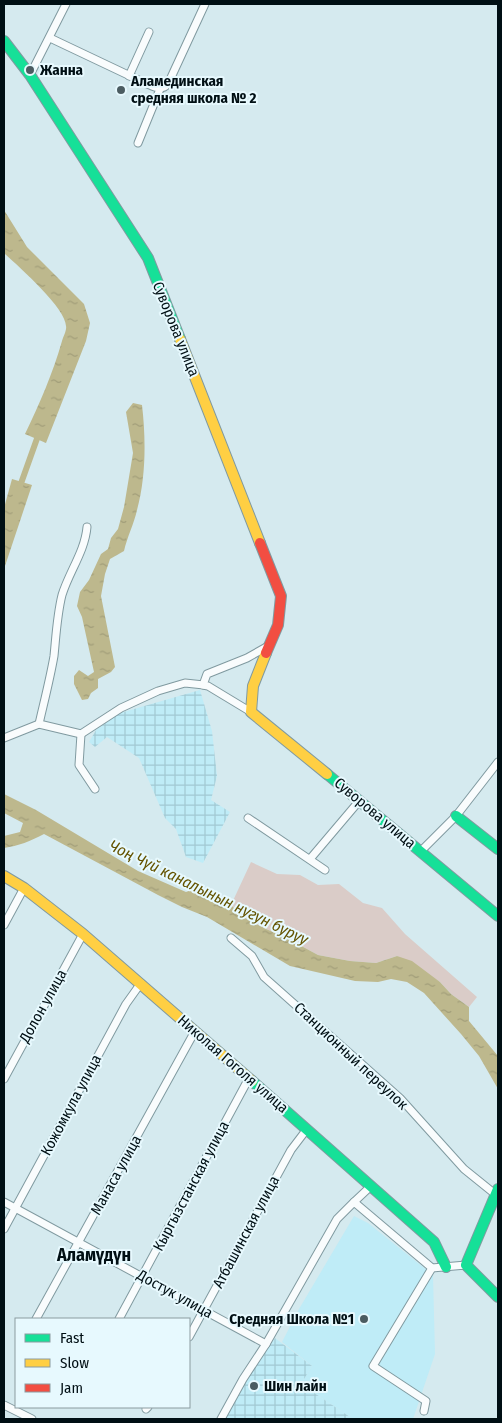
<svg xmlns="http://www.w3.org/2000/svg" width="502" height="1423" viewBox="0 0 502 1423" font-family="'Fira Sans Condensed',sans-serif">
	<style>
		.built { fill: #bfecf7 }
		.industrial { fill: url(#industrial-grid) }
		.green { fill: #daccc8 }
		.water { fill: url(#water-ripples) }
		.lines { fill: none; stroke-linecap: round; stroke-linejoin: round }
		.canal { stroke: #bdb88d; stroke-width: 6 }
		.street-casing { stroke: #809aa0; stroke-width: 9 }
		.fast-casing { stroke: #809aa0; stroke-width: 12 }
		.slow-casing { stroke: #809aa0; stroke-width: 12 }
		.jam-casing { stroke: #809aa0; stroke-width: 12 }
		.street { stroke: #f9fcfd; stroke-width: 7 }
		.fast { stroke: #16e098; stroke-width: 10 }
		.slow { stroke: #ffcf43; stroke-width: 10 }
		.jam { stroke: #f24e42; stroke-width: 10 }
		.poi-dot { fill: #4b5c61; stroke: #e7f9fe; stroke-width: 2 }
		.labels { text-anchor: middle; stroke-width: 4; stroke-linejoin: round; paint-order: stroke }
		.poi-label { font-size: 15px; font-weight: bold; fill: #000f14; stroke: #e7f9fe; text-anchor: start }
		.street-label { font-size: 15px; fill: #000f14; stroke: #e7f9fe }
		.water-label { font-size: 16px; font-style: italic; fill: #645300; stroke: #e7f9fe }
		.quarter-label { font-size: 18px; font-weight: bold; fill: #000f14; stroke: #e7f9fe }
	</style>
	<defs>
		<pattern id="industrial-grid" width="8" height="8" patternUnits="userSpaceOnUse" patternTransform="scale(1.25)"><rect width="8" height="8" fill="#bfecf7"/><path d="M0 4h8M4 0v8" fill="none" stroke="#a2c9d3"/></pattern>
		<pattern id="water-ripples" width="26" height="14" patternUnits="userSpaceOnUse" patternTransform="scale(1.25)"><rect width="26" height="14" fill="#bdb88d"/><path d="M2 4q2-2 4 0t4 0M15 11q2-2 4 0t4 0" fill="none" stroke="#a19d79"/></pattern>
	</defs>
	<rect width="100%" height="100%" fill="#d5eaef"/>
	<polygon class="built" points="354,1216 368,1223 433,1275 435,1354 413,1419 353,1419 301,1384 312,1366 282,1342 299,1309"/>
	<g class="industrial">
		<polygon points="200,690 212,731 217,776 211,800 230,812 203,863 186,857 176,829 165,818 139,758 107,737 95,747 89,742 96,730 120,713"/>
		<polygon points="275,1338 312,1366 301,1384 353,1419 225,1419 246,1381"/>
	</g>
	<polygon class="green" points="251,862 277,874 300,875 318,885 339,884 363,903 382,908 405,934 477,997 469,1007 451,994 440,982 397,956 376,963 350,961 318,955 283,936 266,929 243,917 231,905"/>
	<g class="water">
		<path d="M4 210 27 247 84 304 90 323 86 341 46 443 25 434C39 405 53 373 62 341 63 337 67 330 66 326 66 308 18 266 4 253Z"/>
		<path d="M133 403 142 405C146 439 146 477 137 510 134 524 127 537 124 551L110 559 105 574 101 596 115 667 111 672 98 679V688L91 693 88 699 82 700 74 684V676L79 670 88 676 94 672 82 617 77 606 80 592 89 580 101 554 108 549 111 538 118 529 124 507 133 453 126 412Z"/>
		<polygon points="12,479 32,485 4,569 4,508"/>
		<path d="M4 794 36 810 138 871 186 892 197 888 231 905 243 917 266 929 283 936 318 955 350 961 376 963 397 956 412 961 440 982 451 994 469 1007V1021L498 1056V1089L479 1056 461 1034 424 993 407 982 391 979 378 982 355 981 290 966 207 917 182 907 158 895 44 834C31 841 18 846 4 848V836L20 832 23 823 4 813Z"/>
	</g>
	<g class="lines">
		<polyline class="canal" points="19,489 39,433"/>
		<defs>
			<g id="street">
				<path d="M50 38 145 83C153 86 161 92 168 84L205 4"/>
				<polyline points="30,75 66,4"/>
				<polyline points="129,76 149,32"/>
				<polyline points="138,143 160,89"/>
				<polyline points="251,712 208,686 203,685 207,674 247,658 270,645"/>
				<path d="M39 724C44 702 50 679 54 656 56 636 57 615 62 595 69 572 85 551 87 527"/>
				<polyline points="81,734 79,765 95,789"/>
				<polyline points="4,738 39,724 81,734 121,708 158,691 185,683 204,685"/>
				<polyline points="248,818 325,870"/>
				<polyline points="420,852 456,816 498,762"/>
				<polyline points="310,859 360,800"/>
				<polyline points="4,925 24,888"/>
				<polyline points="231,938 252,956 264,977 400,1098 464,1169 495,1194"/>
				<polyline points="4,1079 83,934"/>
				<polyline points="4,1202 266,1344"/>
				<polyline points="354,1202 371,1186"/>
				<polyline points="4,1229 126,1004 141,983"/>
				<polyline points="36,1319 195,1031"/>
				<polyline points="119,1319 249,1078"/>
				<polyline points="189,1337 291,1150 307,1129"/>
				<polyline points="4,1405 32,1419"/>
				<polyline points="146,1409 148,1407"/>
				<polyline points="424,1411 426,1401 373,1366 432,1268"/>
				<polyline points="221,1419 243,1379 266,1344 337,1219 354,1202 432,1268 466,1265"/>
			</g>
			<g id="fast">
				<polyline points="4,41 30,75 148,258 180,339"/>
				<polyline points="327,774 498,916"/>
				<polyline points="456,816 498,849"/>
				<polyline points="252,1081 434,1242 446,1267"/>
				<polyline points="498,1189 466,1265 498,1297"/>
			</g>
			<g id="slow">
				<polyline points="180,339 260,543"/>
				<polyline points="266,653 253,686 251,712 327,774"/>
				<polyline points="4,876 24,888 83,934 252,1081"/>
			</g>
			<polyline id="jam" points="260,543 281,596 278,625 266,653"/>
		</defs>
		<use href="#street" class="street-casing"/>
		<use href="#fast" class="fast-casing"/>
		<use href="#slow" class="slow-casing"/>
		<use href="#jam" class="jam-casing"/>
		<use href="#street" class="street"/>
		<use href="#fast" class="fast"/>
		<use href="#slow" class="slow"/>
		<use href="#jam" class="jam"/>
	</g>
	<g class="poi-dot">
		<circle cx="30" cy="70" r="5"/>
		<circle cx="121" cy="90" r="5"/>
		<circle cx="364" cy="1319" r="5"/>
		<circle cx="254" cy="1386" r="5"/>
	</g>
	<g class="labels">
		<g class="poi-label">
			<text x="40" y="75">Жанна</text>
			<text x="131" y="86">Аламединская<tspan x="131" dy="17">средняя школа № 2</tspan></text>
			<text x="354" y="1324" text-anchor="end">Средняя Школа №1</text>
			<text x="264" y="1391">Шин лайн</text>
		</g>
		<g class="street-label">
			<text transform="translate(176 329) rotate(68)" y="5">Суворова улица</text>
			<text transform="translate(375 813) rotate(40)" y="5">Суворова улица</text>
			<text transform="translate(43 1006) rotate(-61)" y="5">Долон улица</text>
			<text transform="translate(351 1056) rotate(43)" y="5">Станционный переулок</text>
			<text transform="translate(233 1064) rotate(41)" y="5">Николая Гоголя улица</text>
			<text transform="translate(71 1105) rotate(-62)" y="5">Кожомкула улица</text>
			<text transform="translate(116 1175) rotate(-61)" y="5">Манаса улица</text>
			<text transform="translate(191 1186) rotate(-62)" y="5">Кыргызстанская улица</text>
			<text transform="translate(246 1232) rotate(-62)" y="5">Атбашинская улица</text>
			<text transform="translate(175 1294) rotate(29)" y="5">Достук улица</text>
		</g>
		<g class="water-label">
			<text transform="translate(209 892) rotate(26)" y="6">Чоң Чүй каналынын нугун буруу</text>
		</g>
		<g class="quarter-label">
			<text x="94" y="1261">Аламүдүн</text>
		</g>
	</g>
	<rect width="502" height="1423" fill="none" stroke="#000f14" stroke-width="10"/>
	<rect x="15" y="1318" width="175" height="90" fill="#e7f9fe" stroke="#8b9ba0"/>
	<rect x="25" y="1334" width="25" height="8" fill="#16e098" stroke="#8b9ba0"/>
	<text x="60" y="1343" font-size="15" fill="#000f14">Fast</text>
	<rect x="25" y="1359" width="25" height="8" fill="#ffcf43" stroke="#8b9ba0"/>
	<text x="60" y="1368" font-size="15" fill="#000f14">Slow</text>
	<rect x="25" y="1384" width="25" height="8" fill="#f24e42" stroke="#8b9ba0"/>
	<text x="60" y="1393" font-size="15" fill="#000f14">Jam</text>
</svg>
